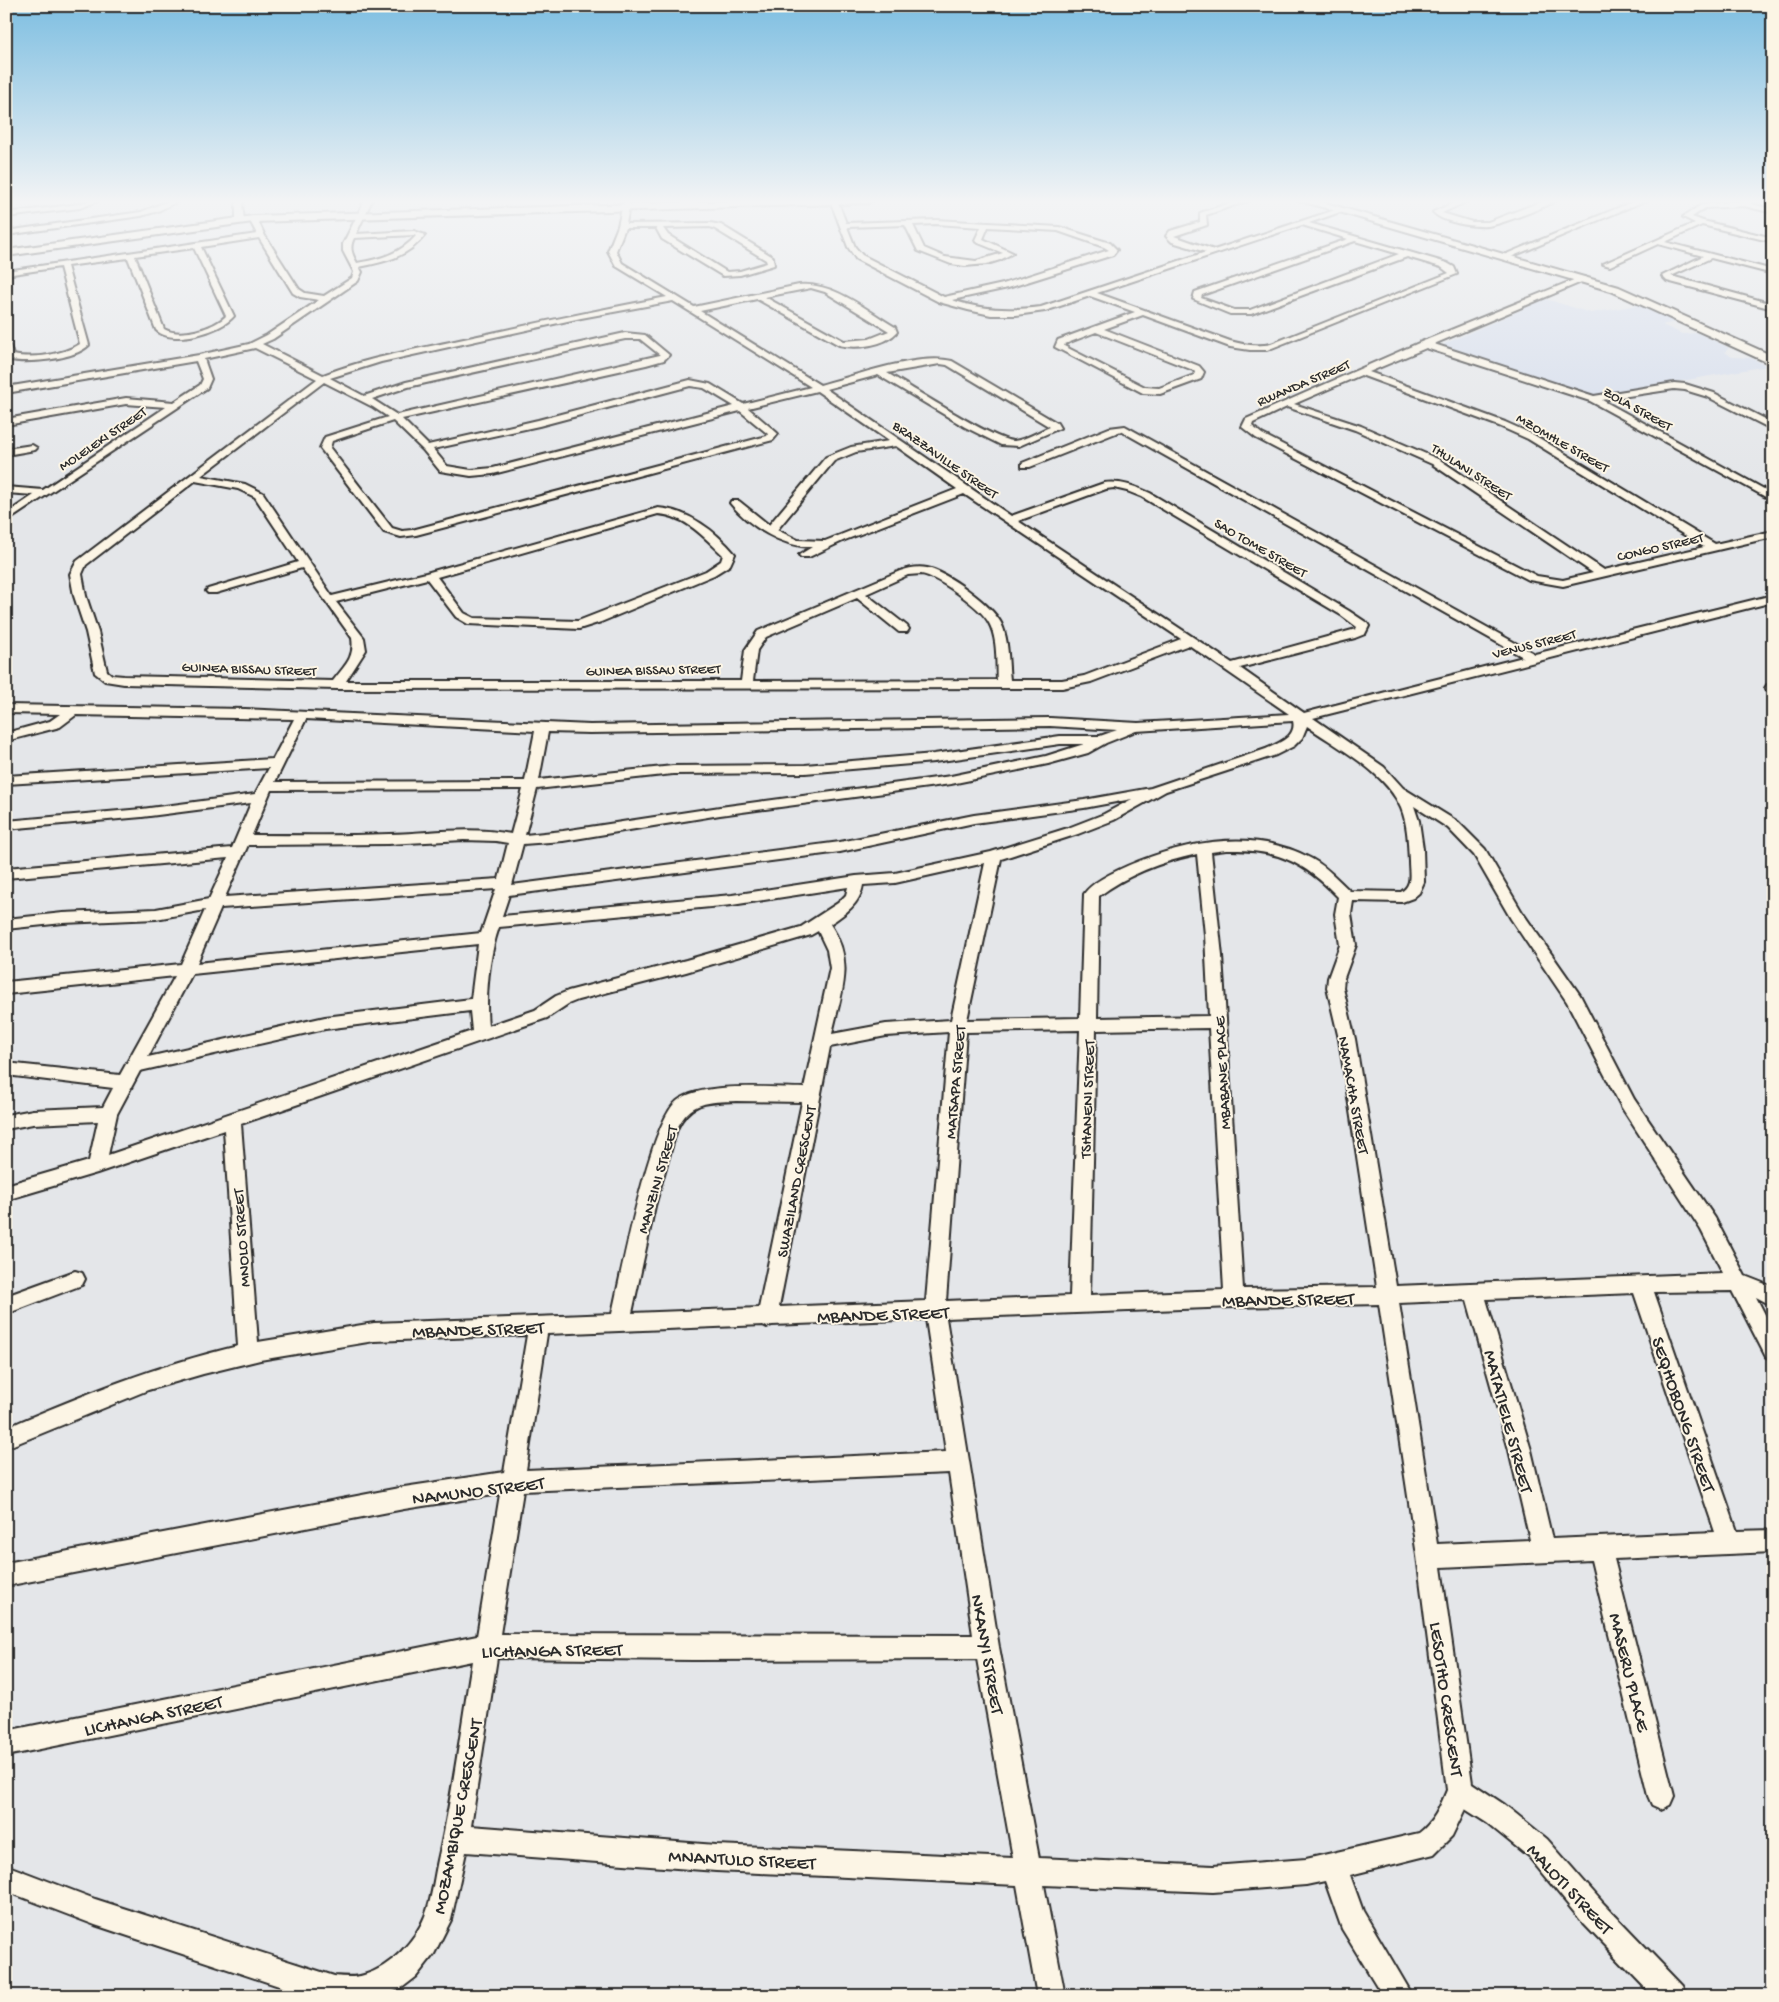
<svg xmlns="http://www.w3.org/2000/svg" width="1779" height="2002" viewBox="0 0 1779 2002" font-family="'Gochi Hand',sans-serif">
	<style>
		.built { fill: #d4dcec }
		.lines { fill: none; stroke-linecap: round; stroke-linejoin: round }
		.street-casing { stroke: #2b2b2b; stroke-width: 4 }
		.secondary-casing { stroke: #2b2b2b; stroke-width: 4 }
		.street { fill: #fcf5e5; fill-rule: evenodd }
		.secondary { fill: #fcf5e5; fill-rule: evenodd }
		.labels { text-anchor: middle; stroke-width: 4; stroke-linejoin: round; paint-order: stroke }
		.far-street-label { font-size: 14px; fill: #2b2b2b; stroke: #fcf5e5 }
		.street-label { font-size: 16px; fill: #2b2b2b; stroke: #fcf5e5 }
		.near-street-label { font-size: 19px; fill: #2b2b2b; stroke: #fcf5e5 }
	</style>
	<rect width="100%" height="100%" fill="#e4e6e9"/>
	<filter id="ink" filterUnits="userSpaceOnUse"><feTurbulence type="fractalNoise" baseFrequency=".02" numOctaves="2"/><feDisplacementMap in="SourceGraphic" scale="10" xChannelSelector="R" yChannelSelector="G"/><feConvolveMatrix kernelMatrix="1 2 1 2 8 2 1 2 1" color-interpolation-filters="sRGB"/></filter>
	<g filter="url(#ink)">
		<polygon class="built" points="1546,299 1591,313 1638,305 1675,322 1662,325 1682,334 1698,333 1729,348 1725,352 1732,357 1751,358 1767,366 1601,395 1587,393 1445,347 1444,344"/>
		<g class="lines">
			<defs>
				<g id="street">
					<polygon points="90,200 100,200 80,208 6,217 6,213 79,204"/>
					<polygon points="171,200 180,200 158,211 141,216 6,235 6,231 141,212"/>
					<polygon points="237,200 244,200 242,205 244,220 240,222 236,220 236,205"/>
					<path d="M365 200H372L356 234 414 231 425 235C408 257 385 262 359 267L362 272 358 281 273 339 262 344 323 375C367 358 413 350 459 340 528 325 597 310 667 297L616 266 608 251 618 226 624 200H630L626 224 710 223 721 225 773 257 774 265 740 275 723 276 662 239 656 228H625L616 251 622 263 694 307 799 285C834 282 866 310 895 327L897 332C885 346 856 349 839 345L757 299 700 311 820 385C855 376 917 353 952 361L1057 423 1060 428 1019 446 1001 445 965 427 878 375 826 389 1011 516 1104 483C1121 481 1134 486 1150 493L1349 611 1367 623 1369 626 1365 634 1355 638 1240 668 1304 713 1523 657 1121 431 1030 467H1022V463L1109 428 1125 426 1535 654 1773 595V602L1313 718 1384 767 1403 788 1458 822 1485 849 1522 912 1580 995 1634 1099 1715 1218 1745 1276 1773 1287V1306L1756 1297 1773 1330V1360L1766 1357 1732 1291 1654 1292 1737 1531 1773 1530V1552L1614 1559 1674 1796 1670 1805 1661 1809 1652 1805 1648 1796 1591 1560 1441 1567 1472 1783 1505 1805 1547 1839 1603 1903 1683 1986 1687 1996H1653L1583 1923 1529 1857 1487 1823 1465 1809 1452 1836 1434 1854 1350 1875 1363 1911 1413 1996H1383L1342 1929 1325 1881 1306 1885 1213 1892 1044 1885 1065 1996H1037L1017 1885 716 1871 466 1852 451 1920 434 1954 416 1977 403 1987 383 1996H309L95 1925 6 1891V1865L95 1899 334 1976C344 1977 355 1978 364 1975 391 1967 415 1941 425 1916 432 1899 434 1878 438 1860 453 1794 461 1727 472 1661L6 1756V1731L477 1636 500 1494 404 1509 6 1586V1563L404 1487 504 1472 527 1335 374 1341 260 1360 203 1374 148 1390 6 1448V1428C82 1395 158 1365 238 1346L224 1130 97 1173 6 1200V1185L89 1161 98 1121 33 1124 6 1129V1115L33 1110 103 1107 113 1088 6 1075V1063L120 1075 175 976 6 994V982L181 964 205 910 156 919 63 923 6 929V919L63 913 156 909 209 899 228 858 6 878V868L232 848 251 803 142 817 6 829V821L142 809 255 794 269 768 6 784V776L273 759 294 719 76 715 60 727 6 741V733L50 721 60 714 6 713V705L245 709 590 725 1050 718 1138 723 1289 714 1189 645 1091 682 1062 688 337 689 124 684 105 681 95 673 86 632 74 596 70 574 77 561 317 379 255 348 204 359 211 379 207 388 6 522V514L34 495 6 493V487L43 490 166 407 126 404 6 425V419L126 398 174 402 200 385 203 379 196 361 6 393V387L199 355 249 344 267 335 319 300 300 297 293 293 259 238 201 247 234 316C221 332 172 346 156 330L128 258 67 266 89 345C74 360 26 364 6 359V343L10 346 13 355C33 359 62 355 80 344L60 267 6 275V271L257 234 249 219 253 217 257 219 265 236 299 289 305 293 324 296 352 278 354 272 343 251V244ZM710 227 715 229 766 260 767 263 740 271 727 272 668 235 663 228ZM414 235 416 236C400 254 380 259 357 263 352 254 349 248 354 238ZM194 248 226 316C213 329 180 338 164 329L135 256ZM811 288 825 292 889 331 869 339 844 341 765 297ZM673 301 811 387 743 404 710 384 690 380 538 420 428 445 402 419 646 365 664 360 669 355 645 335 625 333 406 382 364 396 330 378 381 362 581 318ZM625 339H640L660 355 397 415 372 399 408 387ZM940 364 947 365 1050 427C1039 431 1025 440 1014 441 996 442 908 385 887 373ZM324 382 373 407 388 417 325 437 320 448 384 532 401 537 416 535 773 440 778 434 776 432 748 408 817 391 889 441 851 447 826 457 769 525 739 501H731L730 503C749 526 782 547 812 547L799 555 801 557H809L845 540 964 494 1181 639 1084 676 1062 680H1010C1008 662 1009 639 1001 623 992 605 947 572 927 568 918 566 909 568 900 571L758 631 745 650 741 681H346L366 650 364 638 336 602 427 579 456 617 468 624 579 629 601 622 714 575 730 565 735 554C716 531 688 510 658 508L426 573 332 596 263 493 245 484 201 476ZM690 386 704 388 734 406 493 468 471 470 447 466 433 449 539 426ZM740 411 768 434 767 436 412 530 402 531 392 528 330 448 332 441 393 421 423 450 440 471 471 476 493 474ZM896 446 957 489 825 541 798 540 777 530 834 461 856 452ZM195 481 238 489 255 497 298 562 208 589 206 591 208 593H216L302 568 352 638C355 658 345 665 333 681L124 676 112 675 107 671 98 632 86 596 82 574 86 565ZM1114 488 1127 491 1142 497 1341 615 1357 627 1356 629 1232 663 1018 521 1106 489ZM658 514C686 516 704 537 723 555L721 561 706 571 578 621 474 618 464 613 437 577ZM921 574C937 576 982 608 989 623 998 639 996 663 997 680L753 681 757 650 766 637 857 598 899 632H907L909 629 907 626 866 594 908 575ZM306 719 535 731 525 781 275 782ZM1293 721C1297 737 1277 744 1266 749L1151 788 1084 800 974 815 840 842 512 885 523 844 563 841 720 815 951 784 1048 764 1088 753 1106 743 1136 731ZM1050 726 1117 730 1100 736H1060L934 754 805 765 673 766 539 780 548 732 590 733ZM1307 726C1338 748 1386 772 1401 808 1408 825 1408 844 1409 861 1409 873 1413 885 1401 892L1350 891C1338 880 1327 867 1312 859 1258 829 1194 840 1139 861 1124 867 1093 880 1084 894L1080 1018 967 1020 1001 859 1078 834 1114 820 1166 791 1276 755 1294 746 1302 738ZM1060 744H1084L1046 756 951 776 720 807 563 831 525 835 537 789 673 774 805 773 934 762ZM523 789 511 834C471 826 429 833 389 834 343 836 297 835 252 835L271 790ZM1132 799 1104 814 1068 828 991 852 895 873 856 876 732 895 502 916 509 895 840 852 974 823 1084 808ZM1414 806 1448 828 1474 855 1511 919 1567 1002 1622 1108 1701 1230 1723 1273 1396 1286 1355 1039 1343 988 1344 978 1356 945 1351 914 1353 901 1402 902 1413 898 1419 893 1424 882 1423 849 1419 821ZM464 840 496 841 508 843 499 879 225 897 248 845 388 844ZM1226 850C1276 849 1303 861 1338 897L1335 914 1340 945 1328 978 1327 988 1339 1039 1377 1287 1243 1289 1222 956 1211 852ZM1197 854 1205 935 1209 1016 1097 1018 1099 896C1128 874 1161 862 1197 854ZM985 863 951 1020 886 1024 832 1034C841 992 856 963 830 924 845 914 860 904 863 885L895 883ZM848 887 846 895 838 903 801 927 686 960 568 991 556 996 535 1010 488 1026C485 995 489 956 499 927L732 905ZM496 889 481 933 197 963 221 908ZM818 931 827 950 830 968 804 1088C772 1088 703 1081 677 1101 650 1122 621 1274 612 1314L374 1323 258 1342 241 1124 547 1018 568 1004 578 1000 686 972 811 935ZM478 944 471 999 325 1017 148 1057 192 974ZM470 1011 472 1031 108 1155 117 1114 140 1071 325 1029ZM1209 1028 1224 1290 1090 1295 1096 1030ZM1080 1030 1070 1296 946 1301 966 1032ZM949 1032 926 1301 779 1307 830 1047 886 1036ZM736 1101 802 1102 759 1308 632 1313 655 1206 677 1129C690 1101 708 1102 736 1101ZM1634 1293 1715 1532 1552 1539 1531 1450 1486 1299ZM1467 1300 1509 1450 1530 1540 1437 1544 1399 1303ZM1379 1304 1417 1556 1447 1790C1440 1807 1434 1822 1419 1833L1306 1859 1213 1866 1039 1858 999 1647 946 1318 1234 1307ZM926 1319 946 1452 526 1470 547 1334 763 1325 767 1327 772 1325ZM949 1473 973 1635 500 1634 523 1491ZM497 1658 693 1660 977 1659 1013 1858 716 1845 471 1826Z"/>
					<path d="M830 200H837L846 223 936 220 1059 227 1110 243 1117 250 1113 255 1008 288 952 300C982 310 1009 311 1041 307L1206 252 1172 242 1166 236 1170 231 1200 222V213L1239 200H1250L1206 215 1207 225 1174 236 1214 250 1338 209 1342 211 1340 212 1309 223 1447 263 1454 267 1457 274 1267 350H1250L1230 347 1143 315 1104 329 1199 366 1204 372 1201 379 1160 394 1143 393 1055 347 1058 340 1135 312 1090 296 1045 311 1016 315H991L968 310 939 302 856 259 848 247ZM936 224 981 227 975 240 976 242 1003 253 976 261 945 257 924 248 913 225ZM905 225 918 251 951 264 965 266 987 264 1000 260 1013 253 983 239 988 227 1058 231 1104 247 1109 250 1003 284 944 297 862 255 855 247 847 227ZM1302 225 1348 239 1195 292 1193 299 1230 314H1251L1407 257 1441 267 1449 273 1271 344C1257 347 1244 345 1230 341L1097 293ZM1355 241 1399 254 1250 310H1234L1201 298 1202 295ZM1096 332 1193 370 1195 372 1194 375 1159 388 1145 387 1064 346 1065 344Z"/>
					<path d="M1460 200H1470L1442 213 1472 222H1488L1546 200H1556C1547 207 1499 225 1488 226 1474 227 1442 223 1433 212Z"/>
					<polygon points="1637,200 1647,200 1506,259 1499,257"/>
					<polygon points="1747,200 1756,200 1751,204 1773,209 1773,213 1744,206 1705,208 1692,217 1703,221 1773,238 1773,242 1702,225 1665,242 1773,270 1773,274 1711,258 1671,276 1773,304 1773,309 1667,281 1662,276 1703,256 1658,244 1610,266 1603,264 1695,223 1683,217 1701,205"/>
					<path d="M1581 277H1584V281L1434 344 1594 396 1674 383 1685 384 1714 393 1773 423V430L1708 397 1685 390 1674 389 1602 400 1773 494V501L1590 401 1426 348 1369 372 1505 422 1534 435 1715 544 1773 531V537L1563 586 1529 580 1256 438 1242 427 1246 419 1421 342ZM1361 375 1499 426 1528 439 1704 547 1604 570 1440 460 1361 426 1294 404ZM1287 407 1355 430 1432 464 1593 573 1563 580 1537 576 1262 434 1252 426 1253 423Z"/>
					<polygon points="32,445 37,448 35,450 6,455 6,449"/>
					<polygon points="1771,684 1773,684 1773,692 1767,691 1765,688 1767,685"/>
					<polygon points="75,1271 82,1273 85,1279 82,1285 6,1314 6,1296"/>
				</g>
				<g id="secondary">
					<polygon points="763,200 873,200 868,203 253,222 6,256 6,250 253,216"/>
					<polygon points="1298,200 1315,200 1619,287 1773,356 1773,365 1611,291"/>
				</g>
			</defs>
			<use href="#street" class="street-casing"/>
			<use href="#secondary" class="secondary-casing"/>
			<use href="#street" class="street"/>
			<use href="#secondary" class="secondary"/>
		</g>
	</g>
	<linearGradient id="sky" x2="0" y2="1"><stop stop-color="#7dbee1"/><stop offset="0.42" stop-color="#f3f4f5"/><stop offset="1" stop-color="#f3f4f5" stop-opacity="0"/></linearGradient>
	<rect width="1779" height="480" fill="url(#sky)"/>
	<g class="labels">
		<g class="far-street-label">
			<text transform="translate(1303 382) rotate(-23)" y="5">RWANDA STREET</text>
			<text transform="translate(1638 408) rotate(29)" y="5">ZOLA STREET</text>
			<text transform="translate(102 438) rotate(-34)" y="5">MOLELEKI STREET</text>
			<text transform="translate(1563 442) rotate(30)" y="5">MZOMHLE STREET</text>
			<text transform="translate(946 459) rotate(35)" y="5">BRAZZAVILLE STREET</text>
			<text transform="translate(1472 471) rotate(33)" y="5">THULANI STREET</text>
			<text transform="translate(1660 546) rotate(-13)" y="5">CONGO STREET</text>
			<text transform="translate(1261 547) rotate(30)" y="5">SAO TOME STREET</text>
			<text transform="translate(1534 643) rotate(-14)" y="5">VENUS STREET</text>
			<text transform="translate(249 668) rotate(2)" y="5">GUINEA BISSAU STREET</text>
			<text transform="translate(653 669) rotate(-1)" y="5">GUINEA BISSAU STREET</text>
		</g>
		<g class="street-label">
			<text transform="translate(1221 1073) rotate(-93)" y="6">MBABANE PLACE</text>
			<text transform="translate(954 1082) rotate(-85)" y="6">MATSAPA STREET</text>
			<text transform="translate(1355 1095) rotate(80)" y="6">NAMACHA STREET</text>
			<text transform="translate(1086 1099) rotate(-88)" y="6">TSHANENI STREET</text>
			<text transform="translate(656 1179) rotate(-74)" y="6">MANZINI STREET</text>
			<text transform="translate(795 1181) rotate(-79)" y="6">SWAZILAND CRESCENT</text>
			<text transform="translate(240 1238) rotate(-94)" y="6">MNOLO STREET</text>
		</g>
		<g class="near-street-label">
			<text transform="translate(1288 1298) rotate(-1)" y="7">MBANDE STREET</text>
			<text transform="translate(883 1313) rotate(-2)" y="7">MBANDE STREET</text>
			<text transform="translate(478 1328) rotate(-2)" y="7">MBANDE STREET</text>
			<text transform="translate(1685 1414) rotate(71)" y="7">SEQHOBONG STREET</text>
			<text transform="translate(1510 1421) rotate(75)" y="7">MATATIELE STREET</text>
			<text transform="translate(478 1489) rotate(-7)" y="7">NAMUNO STREET</text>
			<text transform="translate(552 1649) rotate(-1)" y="7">LICHANGA STREET</text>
			<text transform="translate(989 1654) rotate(80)" y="7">NKANYI STREET</text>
			<text transform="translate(1631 1672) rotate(76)" y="7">MASERU PLACE</text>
			<text transform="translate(1448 1699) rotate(82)" y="7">LESOTHO CRESCENT</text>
			<text transform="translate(153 1714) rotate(-12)" y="7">LICHANGA STREET</text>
			<text transform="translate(456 1816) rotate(-79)" y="7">MOZAMBIQUE CRESCENT</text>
			<text transform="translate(742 1858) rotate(3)" y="7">MNANTULO STREET</text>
			<text transform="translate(1571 1888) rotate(47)" y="7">MALOTI STREET</text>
		</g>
	</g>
	<rect width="1779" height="2002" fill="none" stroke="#fcf5e5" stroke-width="25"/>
	<rect x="12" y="12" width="1754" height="1977" fill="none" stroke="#2b2b2b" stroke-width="2" filter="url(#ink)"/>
</svg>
